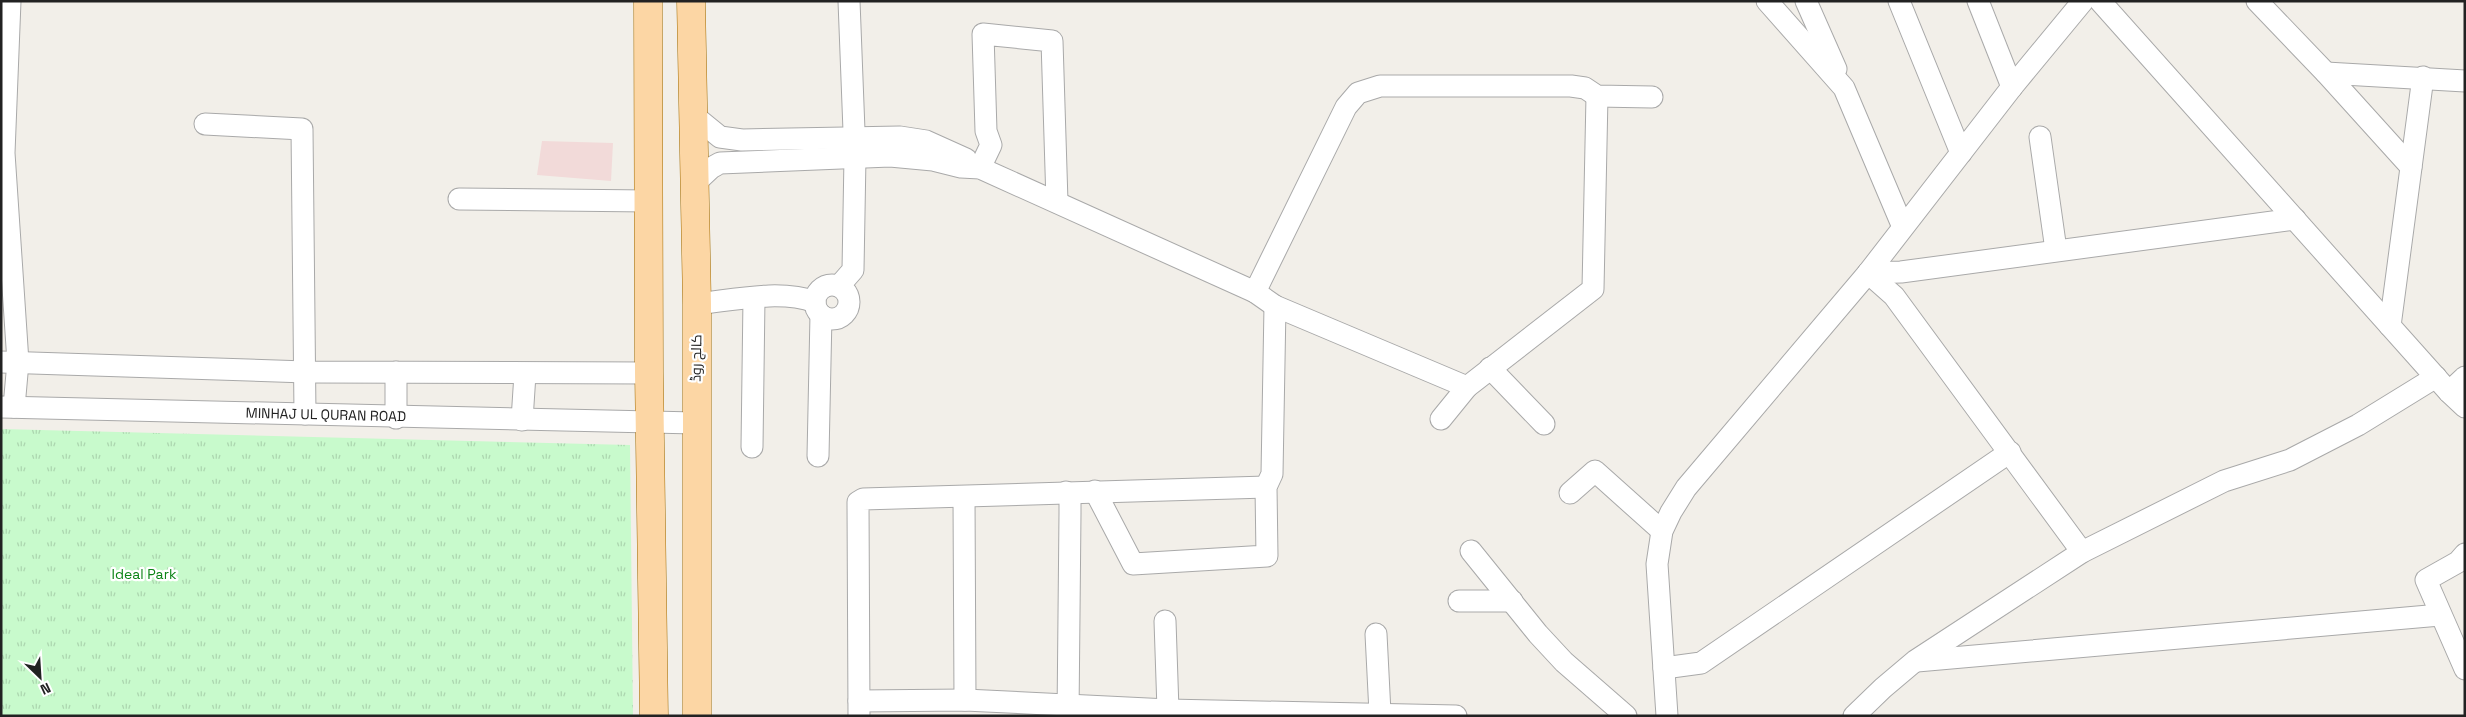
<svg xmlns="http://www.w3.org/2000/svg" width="2466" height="717" viewBox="0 0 2466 717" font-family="'Space Grotesk',Cairo,sans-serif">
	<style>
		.commercial { fill: #f2dad9 }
		.park { fill: url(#park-tufts) }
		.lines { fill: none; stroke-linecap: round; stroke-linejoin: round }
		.minor-casing { stroke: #a9a9a9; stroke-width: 23 }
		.major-casing { stroke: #a06b00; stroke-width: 29 }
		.minor { stroke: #fff; stroke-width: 21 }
		.major { stroke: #fcd6a4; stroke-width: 28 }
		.labels { text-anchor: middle; stroke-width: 4.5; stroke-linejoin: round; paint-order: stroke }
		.street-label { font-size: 14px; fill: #222; stroke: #fff }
		.park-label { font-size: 14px; fill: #0c8416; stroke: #fff }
	</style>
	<defs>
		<pattern id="park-tufts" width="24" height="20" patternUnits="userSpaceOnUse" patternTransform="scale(1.25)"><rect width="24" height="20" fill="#c8facc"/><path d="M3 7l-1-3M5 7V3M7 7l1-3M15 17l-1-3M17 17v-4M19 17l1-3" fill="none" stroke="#acd6af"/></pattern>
	</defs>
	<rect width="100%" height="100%" fill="#f2efe9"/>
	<polygon class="commercial" points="542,141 613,143 611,181 537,175"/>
	<polygon class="park" points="1,429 630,445 633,716 1,716"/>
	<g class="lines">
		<defs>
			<g id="minor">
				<polyline points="10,1 4,153 18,362 14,407"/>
				<polyline points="1767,1 1844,88 1902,225"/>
				<polyline points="1806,1 1836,69"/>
				<polyline points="1899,1 1961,153"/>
				<polyline points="1978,1 2012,87"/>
				<polyline points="2100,1 2449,392 2465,407"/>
				<polyline points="2257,1 2326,73 2411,167"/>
				<polyline points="2326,73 2465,81"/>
				<polyline points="693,115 720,137 742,140 900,137 926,141 966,159"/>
				<polyline points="205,124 302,129 305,414"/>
				<polyline points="2040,137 2056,250"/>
				<polyline points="980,168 991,145 986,131 983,34 1052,41 1057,202"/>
				<polyline points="695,183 711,168 720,163 890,156 933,160 961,167 980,168 1255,292 1275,306 1467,387 1441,419"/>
				<polyline points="459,199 649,201"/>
				<polyline points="1868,273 1901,272 2295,219"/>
				<polyline points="1868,273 1894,296 2082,552"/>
				<circle cx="832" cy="302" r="17"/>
				<polyline points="839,286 853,270 855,157 849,1"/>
				<polyline points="1255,292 1346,107 1358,93 1380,86 1571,86 1585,88 1597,96 1652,97"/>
				<path d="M697 304C734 300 780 289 815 302"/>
				<polyline points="2390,326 2423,77"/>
				<polyline points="1,362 306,372 649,373"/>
				<polyline points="1490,368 1544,424"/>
				<polyline points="396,372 396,418"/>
				<polyline points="1467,387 1593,289 1597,96"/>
				<polyline points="2449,392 2465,377"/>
				<path id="s1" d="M1 407 695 423"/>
				<polyline points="522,420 525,374"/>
				<polyline points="752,447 754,298"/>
				<polyline points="818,456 821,315"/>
				<polyline points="1095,491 1133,564 1267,556 1266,487 1272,474 1275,306"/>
				<polyline points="1066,492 1070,501 1070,513 1068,716"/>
				<polyline points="1570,493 1595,471 1662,531"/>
				<polyline points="964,497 965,700"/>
				<polyline points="1471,551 1538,634 1564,662 1626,716"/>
				<polyline points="2465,554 2458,562 2426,580 2465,669"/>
				<polyline points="1459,601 1512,601"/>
				<polyline points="1165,621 1168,710"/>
				<polyline points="1376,634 1380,713"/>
				<polyline points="1917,661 2440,615"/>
				<polyline points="1664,668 1701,663 2010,452"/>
				<polyline points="859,701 965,700 1168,710 1456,716"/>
				<polyline points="859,716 858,502 863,499 1266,487"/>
				<polyline points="1667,716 1657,564 1662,531 1671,512 1686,488 1868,273 2012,87 2083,1"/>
				<polyline points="1854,716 1883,688 1915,661 2082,552 2224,481 2290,460 2358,425 2436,377"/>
			</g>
			<g id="major">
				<polyline points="648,1 649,373 654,716"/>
				<polyline points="691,1 697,304 697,716"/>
			</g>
		</defs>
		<use href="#minor" class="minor-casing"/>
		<use href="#major" class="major-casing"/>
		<use href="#minor" class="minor"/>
		<use href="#major" class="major"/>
	</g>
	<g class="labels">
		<g class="street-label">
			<text transform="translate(696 358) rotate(-89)" y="5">کالج روڈ</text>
			<text dy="5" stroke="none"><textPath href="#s1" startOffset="325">MINHAJ UL QURAN ROAD</textPath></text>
		</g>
		<g class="park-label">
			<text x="144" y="579">Ideal Park</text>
		</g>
	</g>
	<rect width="2466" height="717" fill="none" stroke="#222222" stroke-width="5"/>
	<g transform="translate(40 677) rotate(155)" stroke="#ffffff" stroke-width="4" paint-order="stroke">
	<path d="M0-4L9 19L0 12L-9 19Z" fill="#222222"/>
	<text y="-8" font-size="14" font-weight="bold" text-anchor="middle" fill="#222222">N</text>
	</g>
</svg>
